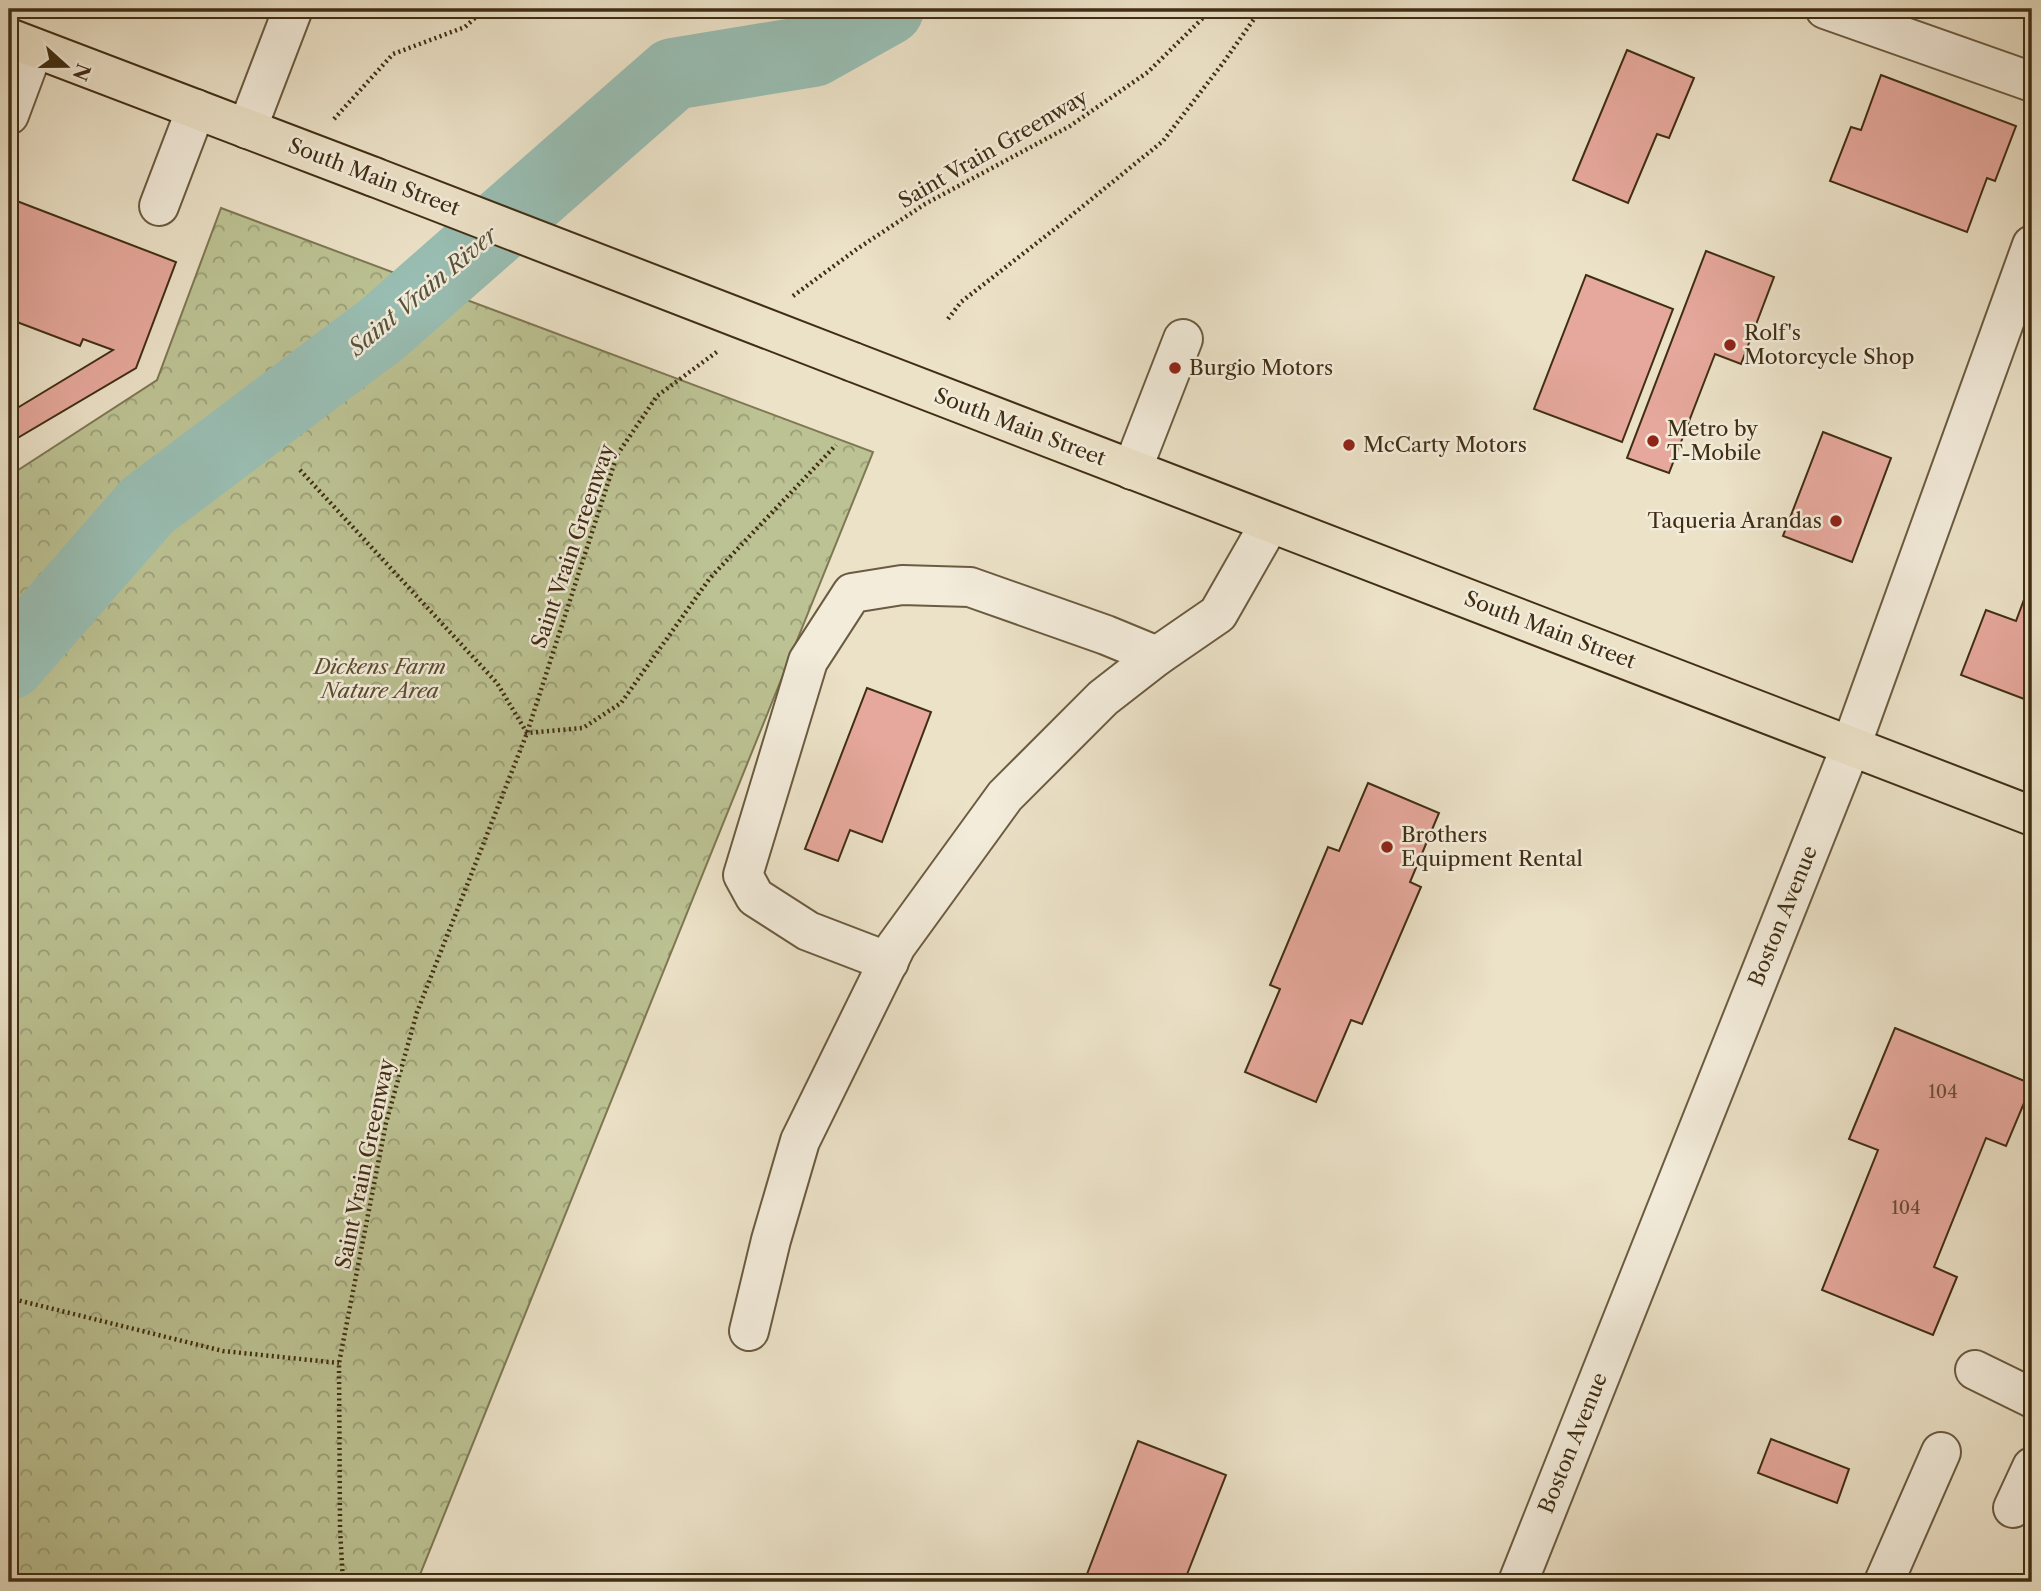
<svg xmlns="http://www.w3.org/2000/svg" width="2041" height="1591" viewBox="0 0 2041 1591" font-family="'Libre Caslon Text',serif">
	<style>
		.forest { fill: url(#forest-crowns); stroke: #7e7853; stroke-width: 2 }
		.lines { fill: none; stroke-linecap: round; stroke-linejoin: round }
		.river { stroke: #99beb3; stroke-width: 72 }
		.building { fill: #e6a89c; stroke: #402e13; stroke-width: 2 }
		.minor-casing { stroke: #6b5b40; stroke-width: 42 }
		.highway-casing { stroke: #402e13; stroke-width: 42 }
		.path { stroke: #402e13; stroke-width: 4.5; stroke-dasharray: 2 3.5; stroke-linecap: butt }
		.minor { stroke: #f3ecdb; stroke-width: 38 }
		.highway { stroke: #ece2c8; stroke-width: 38 }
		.highway-bridge-casing { stroke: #402e13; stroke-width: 42; stroke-linecap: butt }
		.highway-bridge { stroke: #ece2c8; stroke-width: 38 }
		.poi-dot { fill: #8f2418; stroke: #f3ecdb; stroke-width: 2.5 }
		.labels { text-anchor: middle; stroke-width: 5; stroke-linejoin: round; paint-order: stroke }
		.number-label { font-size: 18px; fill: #6a4c35 }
		.street-label { font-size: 21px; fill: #402e13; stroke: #f3ecdb }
		.poi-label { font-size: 21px; fill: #402e13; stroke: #f3ecdb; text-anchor: start }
		.park-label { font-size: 21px; font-style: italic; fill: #594c2d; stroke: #f3ecdb }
		.water-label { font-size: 23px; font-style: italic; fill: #56523b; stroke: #f3ecdb }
	</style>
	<defs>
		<pattern id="forest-crowns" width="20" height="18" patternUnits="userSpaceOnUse" patternTransform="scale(1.75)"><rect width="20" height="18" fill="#bcc293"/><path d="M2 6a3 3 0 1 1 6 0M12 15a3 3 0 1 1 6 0" fill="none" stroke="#9a9e77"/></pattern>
	</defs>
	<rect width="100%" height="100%" fill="#ece2c8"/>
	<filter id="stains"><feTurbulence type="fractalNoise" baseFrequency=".00286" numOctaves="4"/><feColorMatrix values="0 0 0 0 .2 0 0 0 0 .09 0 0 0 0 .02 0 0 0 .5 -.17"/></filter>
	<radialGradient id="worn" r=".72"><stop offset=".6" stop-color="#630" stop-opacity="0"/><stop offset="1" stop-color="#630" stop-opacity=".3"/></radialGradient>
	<polygon class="forest" points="221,208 873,452 417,1582 9,1582 9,476 157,380"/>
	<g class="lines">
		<polyline class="river" points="9,664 147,506 381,330 673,74 813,51 888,9"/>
	</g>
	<g class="building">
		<polygon points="1627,50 1694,78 1669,138 1657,134 1628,203 1573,180"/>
		<polygon points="1881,75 2016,126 1995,181 1987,178 1967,232 1830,181 1851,127 1861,130"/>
		<polygon points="9,198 176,262 136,368 9,443 9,413 113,350 83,339 80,346 9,319"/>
		<polygon points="1706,251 1774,277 1741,364 1715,354 1669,473 1627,458"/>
		<polygon points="1586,275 1673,309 1622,442 1534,409"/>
		<polygon points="1823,432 1891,458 1852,562 1783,536"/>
		<polygon points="2032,578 2032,702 1961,675 1986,610 2016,621"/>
		<polygon points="867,688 931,712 882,842 850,830 838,861 805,849"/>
		<polygon points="1368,783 1439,813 1410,882 1421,887 1362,1024 1351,1020 1316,1102 1245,1072 1280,989 1270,985 1328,847 1339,851"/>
		<polygon points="1895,1028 2032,1084 2006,1146 1986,1138 1934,1267 1957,1277 1933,1335 1822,1290 1878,1150 1849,1139"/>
		<polygon points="1771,1439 1849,1469 1837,1503 1758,1473"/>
		<polygon points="1138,1441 1226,1475 1184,1582 1084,1582"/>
	</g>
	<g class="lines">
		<defs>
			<g id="minor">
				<polyline points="1825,9 2032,82"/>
				<polyline points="9,115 34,48"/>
				<polyline points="247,129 293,9"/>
				<polyline points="159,206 196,109"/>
				<polyline points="1132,470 1183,339"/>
				<polyline points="889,962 808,931 755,897 743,875 808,661 852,593 902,585 970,587 1106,635 1157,656"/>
				<polyline points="749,1331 771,1240 800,1141 896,946 1005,796 1103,698 1157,656 1218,614 1270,523"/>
				<polyline points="1975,1370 2032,1398"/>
				<polyline points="2013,1508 2032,1467"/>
				<polyline points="1518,1582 1851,746 2032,245"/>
				<polyline points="1884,1582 1941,1452"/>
			</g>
			<g id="highway">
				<polyline points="9,38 374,177"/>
				<polyline points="853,362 2032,816"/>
			</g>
		</defs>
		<use href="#minor" class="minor-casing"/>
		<use href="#highway" class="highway-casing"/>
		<g class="path">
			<polyline points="334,119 393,54 465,27 485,9"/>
			<polyline points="793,296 857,249 925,204 1070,126 1148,72 1212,9"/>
			<polyline points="948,319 961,302 1056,228 1163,141 1223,63 1261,9"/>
			<polyline points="300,470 497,683 527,733 583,728 621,703 710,578 836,445"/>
			<polyline points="9,1298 223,1351 339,1363"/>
			<polyline points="343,1582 340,1529 339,1363 386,1123 417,1012 527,733 617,455 657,396 718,351"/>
		</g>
		<use href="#minor" class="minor"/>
		<use href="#highway" class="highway"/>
		<defs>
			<polyline id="highway-bridge" points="374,177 853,362"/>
		</defs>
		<use href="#highway-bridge" class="highway-bridge-casing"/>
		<use href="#highway-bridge" class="highway-bridge"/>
	</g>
	<g class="poi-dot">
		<circle cx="1730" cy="345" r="7"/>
		<circle cx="1175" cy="368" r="7"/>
		<circle cx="1653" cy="441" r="7"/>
		<circle cx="1349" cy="445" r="7"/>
		<circle cx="1836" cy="521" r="7"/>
		<circle cx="1387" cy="847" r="7"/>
	</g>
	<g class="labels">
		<g class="number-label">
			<text x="1943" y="1098">104</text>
			<text x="1906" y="1214">104</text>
		</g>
		<g class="street-label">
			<text transform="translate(993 149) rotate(-30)" y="7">Saint Vrain Greenway</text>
			<text transform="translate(374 177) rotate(21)" y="7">South Main Street</text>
			<text transform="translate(1020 427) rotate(21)" y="7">South Main Street</text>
			<text transform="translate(573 546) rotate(-71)" y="7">Saint Vrain Greenway</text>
			<text transform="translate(1550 630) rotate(21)" y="7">South Main Street</text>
			<text transform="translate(1783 916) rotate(-68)" y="7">Boston Avenue</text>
			<text transform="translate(365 1164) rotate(-78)" y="7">Saint Vrain Greenway</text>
			<text transform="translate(1573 1443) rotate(-68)" y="7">Boston Avenue</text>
		</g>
		<g class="poi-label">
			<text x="1744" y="340">Rolf's<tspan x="1744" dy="24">Motorcycle Shop</tspan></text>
			<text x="1189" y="375">Burgio Motors</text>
			<text x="1667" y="436">Metro by<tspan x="1667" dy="24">T-Mobile</tspan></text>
			<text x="1363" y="452">McCarty Motors</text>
			<text x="1822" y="528" text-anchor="end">Taqueria Arandas</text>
			<text x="1401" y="842">Brothers<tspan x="1401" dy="24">Equipment Rental</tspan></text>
		</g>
		<g class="park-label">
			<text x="380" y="674">Dickens Farm<tspan x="380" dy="24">Nature Area</tspan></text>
		</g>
		<g class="water-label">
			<text transform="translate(423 291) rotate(-40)" y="8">Saint Vrain River</text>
		</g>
	</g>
	<rect width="2041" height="1591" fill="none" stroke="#ece2c8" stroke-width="35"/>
	<rect x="10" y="10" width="2020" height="1570" fill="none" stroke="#402e13" stroke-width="3.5"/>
	<rect x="18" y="18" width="2006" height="1556" fill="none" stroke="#402e13" stroke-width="2"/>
	<g transform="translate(66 66) rotate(111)" stroke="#f3ecdb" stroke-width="5" paint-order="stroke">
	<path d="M0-5L12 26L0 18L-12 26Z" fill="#402e13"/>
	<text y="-10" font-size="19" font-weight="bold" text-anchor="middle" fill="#402e13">N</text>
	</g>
	<rect width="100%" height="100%" filter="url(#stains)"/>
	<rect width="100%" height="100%" fill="url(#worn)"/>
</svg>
